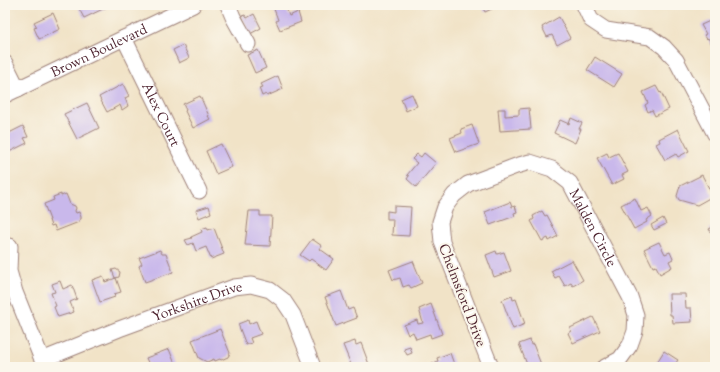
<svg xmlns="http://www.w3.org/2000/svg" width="720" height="372" viewBox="0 0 720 372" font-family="'Sorts Mill Goudy',serif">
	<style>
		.building { fill: #c9b8eb }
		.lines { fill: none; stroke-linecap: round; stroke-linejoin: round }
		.minor-casing { stroke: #9e8179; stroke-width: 17 }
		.minor { stroke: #fff; stroke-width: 15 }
		.labels { text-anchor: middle; stroke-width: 4; stroke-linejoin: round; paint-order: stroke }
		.street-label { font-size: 14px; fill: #4a1f2b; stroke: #fbf7ec }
	</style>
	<rect width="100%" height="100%" fill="#fbf7ec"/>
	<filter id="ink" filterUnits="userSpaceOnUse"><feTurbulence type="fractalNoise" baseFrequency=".025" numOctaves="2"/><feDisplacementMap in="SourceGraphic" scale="8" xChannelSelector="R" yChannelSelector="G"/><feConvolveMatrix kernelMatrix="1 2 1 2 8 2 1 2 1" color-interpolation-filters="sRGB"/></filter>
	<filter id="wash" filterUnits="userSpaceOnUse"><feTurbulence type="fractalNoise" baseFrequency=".012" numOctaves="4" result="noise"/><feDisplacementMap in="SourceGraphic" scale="16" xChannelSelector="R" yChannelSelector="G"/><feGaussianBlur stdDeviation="0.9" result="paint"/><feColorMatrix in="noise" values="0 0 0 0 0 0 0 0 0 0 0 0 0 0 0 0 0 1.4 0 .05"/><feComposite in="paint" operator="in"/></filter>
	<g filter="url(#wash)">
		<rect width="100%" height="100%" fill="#f1e3c7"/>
		<g id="blocks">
			<g class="building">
				<polygon points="77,5 106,5 107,7 84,18"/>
				<polygon points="275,5 281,5 281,6 285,5 289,16 298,12 301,22 280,30 276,21 278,20 274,9 277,8"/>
				<polygon points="481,5 495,5 496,7 485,12"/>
				<polygon points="53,13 60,29 39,39 34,28 37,27 34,22"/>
				<polygon points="254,14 261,28 250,34 242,16 245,15 247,18"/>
				<polygon points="559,17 570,38 557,45 552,35 547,37 542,27"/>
				<polygon points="712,20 713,22 715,21 715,45 713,46 708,38 707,39 704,35 706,34 701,25"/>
				<polygon points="183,45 189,58 179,63 173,50"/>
				<polygon points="258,50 266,68 255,73 247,55"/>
				<polygon points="595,57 622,74 614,87 587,70"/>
				<polygon points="278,76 283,89 267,96 266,94 262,96 259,88 263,87 261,84"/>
				<polygon points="123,84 129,96 125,98 128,106 122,110 120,105 107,112 99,97"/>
				<polygon points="656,86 660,93 661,92 669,109 655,116 652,110 648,112 645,105 648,103 643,92"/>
				<polygon points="412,94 417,106 406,111 401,99"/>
				<polygon points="200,96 209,116 208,116 210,119 193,128 185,111 186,110 183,104"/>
				<polygon points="87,103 99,128 77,139 64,114"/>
				<polygon points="529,108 531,129 500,131 498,109 505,109 505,116 519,115 519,109"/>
				<polygon points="571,118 582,123 579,129 581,129 575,143 554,133 560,120 569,124"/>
				<polygon points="472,125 479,144 456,152 450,138 462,133 461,129"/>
				<polygon points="23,126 28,137 24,138 27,143 5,154 5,135"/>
				<polygon points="678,129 689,151 678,157 676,154 665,160 656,144 660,142 659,139"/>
				<polygon points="221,144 232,167 216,174 206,151"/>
				<polygon points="424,153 436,163 416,187 407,179 409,176 407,175 417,163 412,159 417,154 421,157"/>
				<polygon points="607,153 609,157 618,153 628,172 622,175 624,179 612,185 597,158"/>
				<polygon points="702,175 713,196 697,205 679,200 677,196 680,186"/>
				<polygon points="61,194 61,196 66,194 70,204 75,206 76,208 75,211 76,213 79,212 81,217 81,219 79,220 79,222 56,231 54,225 51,226 49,220 50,220 44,204 54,200 53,197"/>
				<polygon points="635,198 641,211 648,208 652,216 646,220 647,222 634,229 621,205"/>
				<polygon points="510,202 512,207 515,206 517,212 514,213 515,216 490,225 485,212"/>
				<polygon points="209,206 211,213 199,218 196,210"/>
				<polygon points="394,206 411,207 409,236 392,235 393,219 387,219 387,211 394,212"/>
				<polygon points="249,211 260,211 260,216 272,216 270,246 245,245"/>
				<polygon points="542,211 545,216 547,215 558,236 549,241 548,238 542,241 531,221 534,219 533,216"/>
				<polygon points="663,218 666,224 654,230 651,225"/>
				<polygon points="715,226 715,240 709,229"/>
				<polygon points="207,227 208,230 214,228 224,254 211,259 206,247 196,251 193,243 188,245 185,240 192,238 191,237 202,232 201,229"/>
				<polygon points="312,239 322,246 320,249 334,259 326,270 311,259 309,261 300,255"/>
				<polygon points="659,242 665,254 670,252 673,259 669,261 672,267 660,274 656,266 653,267 644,249"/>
				<polygon points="160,250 162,254 166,254 173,272 145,282 139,266 142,264 139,258"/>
				<polygon points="496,251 497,254 504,252 511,271 494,277 486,255"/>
				<polygon points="572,260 583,280 573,286 571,283 565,286 559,276 555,278 551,271"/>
				<polygon points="413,261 422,283 411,288 409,285 403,287 400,278 393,280 389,270"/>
				<polygon points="116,269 120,272 119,277 115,278 112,270"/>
				<polygon points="103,276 105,282 116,278 121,292 114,294 115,297 100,302 92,280"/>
				<polygon points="60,281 63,289 72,285 77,299 70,302 74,312 58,317 54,307 56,306 51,293 55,292 52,284"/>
				<polygon points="341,291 348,310 353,308 357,318 336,326 325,297"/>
				<polygon points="669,294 685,294 686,308 691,308 692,322 673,323 672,315 670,315"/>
				<polygon points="512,296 513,300 516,299 525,324 513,329 502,300"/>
				<polygon points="431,304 442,334 431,338 430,334 416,339 413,332 408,335 404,325 417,320 418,324 423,323 419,309"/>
				<polygon points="593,317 600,331 573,343 568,333 571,331 570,328"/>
				<polygon points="248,320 249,324 256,321 261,334 250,338 252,343 246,345 238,324"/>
				<polygon points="220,329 230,353 228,357 221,360 220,359 215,361 214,359 207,362 199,358 192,340"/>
				<polygon points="530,340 531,345 533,344 542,367 528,367 519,344"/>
				<polygon points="355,341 356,345 361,343 370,367 352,367 343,345"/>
				<polygon points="410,347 412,353 407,355 404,349"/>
				<polygon points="169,349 175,364 169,367 150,367 146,358"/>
				<polygon points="664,351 678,360 673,367 654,367"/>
				<polygon points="450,353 455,367 432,367 431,364 438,361 437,358"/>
			</g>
		</g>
	</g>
	<g filter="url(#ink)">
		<use href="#blocks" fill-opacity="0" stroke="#9e8179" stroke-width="1"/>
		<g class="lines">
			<defs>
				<g id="minor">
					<polyline points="228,5 233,17 248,44"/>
					<polyline points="584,5 591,20 606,30 650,37 664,47 676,60 715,134"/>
					<path id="s1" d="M124 38 199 191"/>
					<polyline points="5,63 18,89"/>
					<path id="s2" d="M5 95 193 5"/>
					<polyline points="10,246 9,271 15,292 45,367"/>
					<path id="s3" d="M42 360 119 329 234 287 251 285 270 290 283 300 293 315 313 367"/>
					<path id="s4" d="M491 367 442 242 440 222 445 207 454 195 468 184 516 166 530 162 552 169 570 183 630 297 636 315 635 331 630 345 620 359 605 367"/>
				</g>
			</defs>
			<use href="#minor" class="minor-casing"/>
			<use href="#minor" class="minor"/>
		</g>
	</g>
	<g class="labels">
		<g class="street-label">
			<text dy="5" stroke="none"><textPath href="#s2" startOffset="104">Brown Boulevard</textPath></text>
			<text dy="5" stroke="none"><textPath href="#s1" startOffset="85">Alex Court</textPath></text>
			<text dy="5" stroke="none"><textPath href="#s4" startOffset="365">Malden Circle</textPath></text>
			<text transform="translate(463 295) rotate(69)" y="5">Chelmsford Drive</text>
			<text dy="5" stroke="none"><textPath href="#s3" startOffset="166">Yorkshire Drive</textPath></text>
		</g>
	</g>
	<rect width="720" height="372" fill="none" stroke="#fbf7ec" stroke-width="20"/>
</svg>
